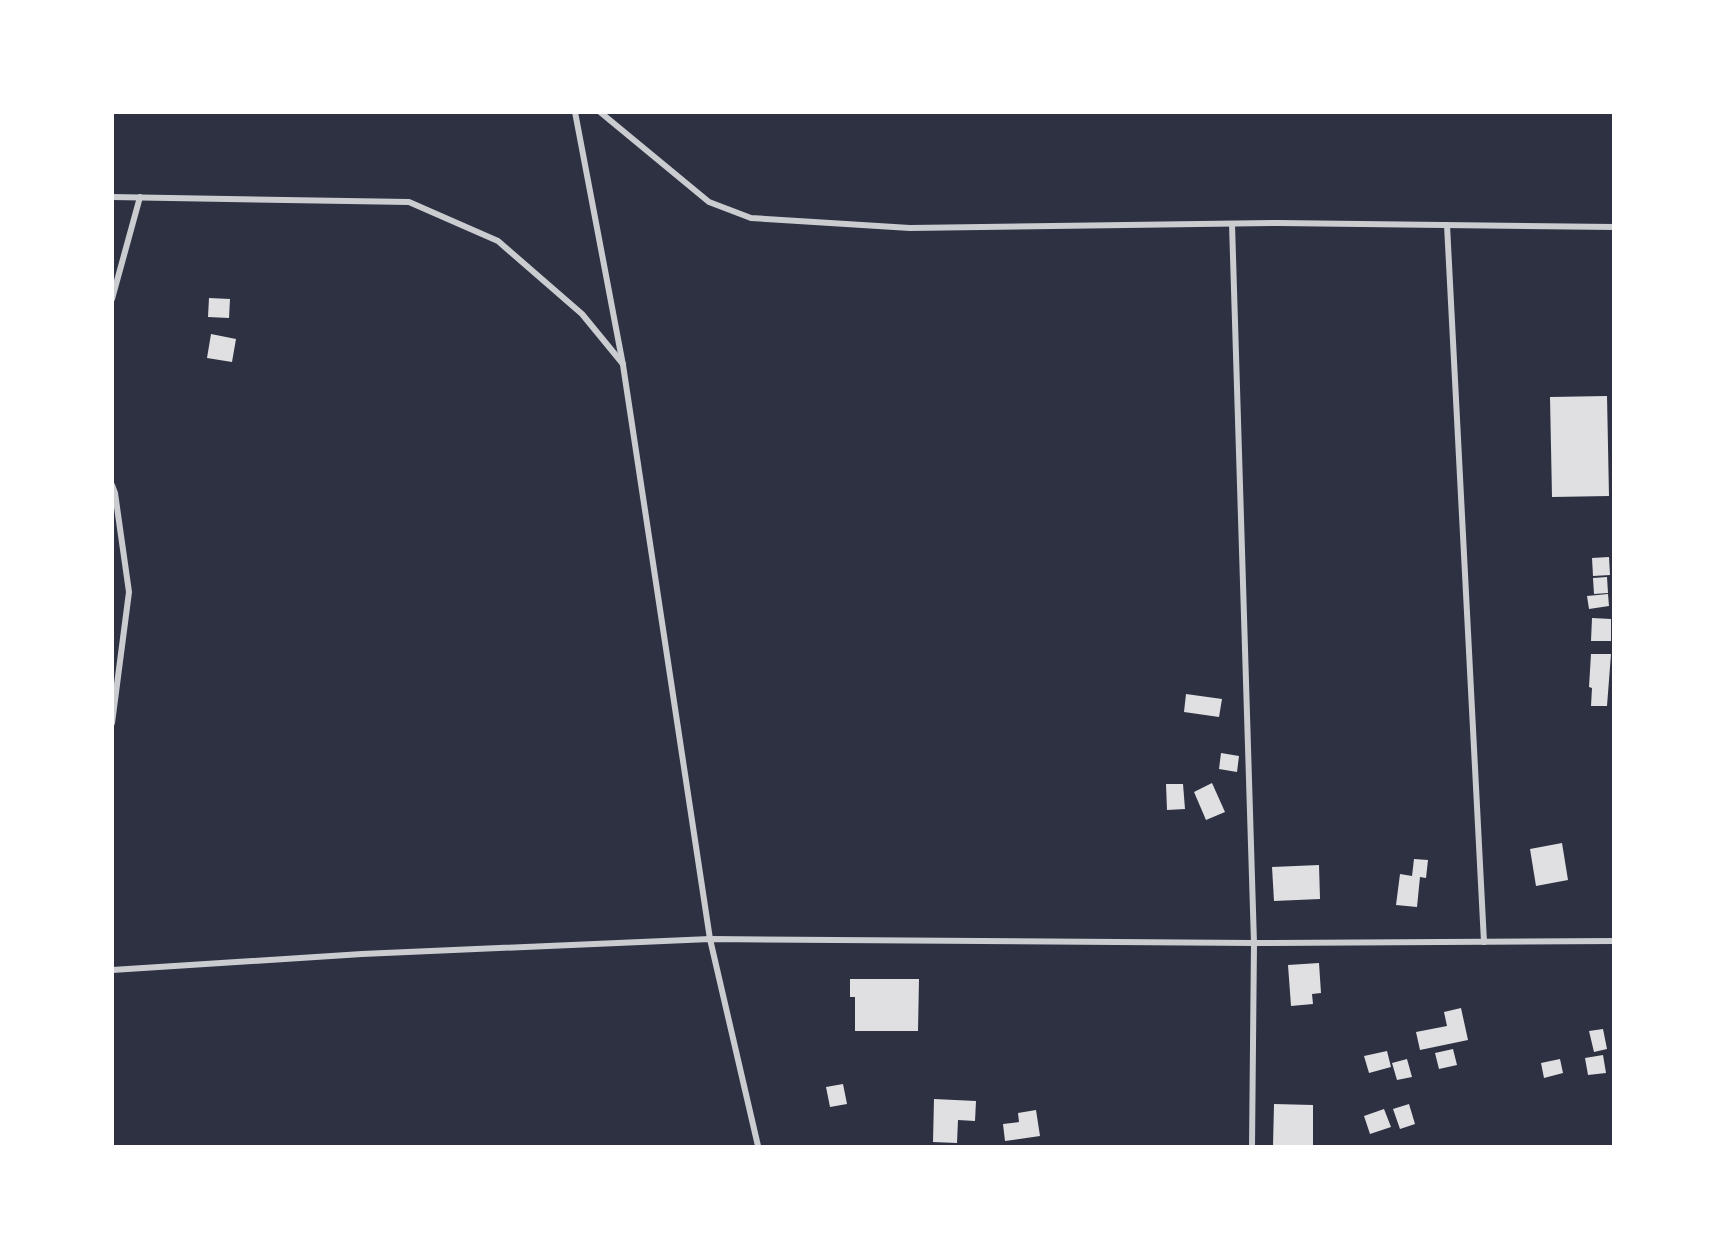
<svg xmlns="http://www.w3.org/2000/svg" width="1726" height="1259" viewBox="0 0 1726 1259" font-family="Karla,sans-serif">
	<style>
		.building { fill: #e0e0e3 }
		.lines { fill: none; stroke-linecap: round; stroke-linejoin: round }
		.minor { stroke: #caccd0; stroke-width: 6 }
	</style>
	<rect width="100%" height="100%" fill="#2d3142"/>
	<g class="building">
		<polygon points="209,298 230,299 229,318 208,317"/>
		<polygon points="211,334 236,339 232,362 207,358"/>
		<polygon points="1607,396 1609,496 1552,497 1550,397"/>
		<polygon points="1609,557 1610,575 1593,576 1592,558"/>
		<polygon points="1607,577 1608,593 1594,594 1593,578"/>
		<polygon points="1608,594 1609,606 1589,609 1587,596"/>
		<polygon points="1592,618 1611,619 1611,641 1591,641"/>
		<polygon points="1591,654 1611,654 1607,706 1591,706 1592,688 1589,687"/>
		<polygon points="1186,694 1222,699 1219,717 1184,712"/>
		<polygon points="1221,753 1239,756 1237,772 1219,769"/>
		<polygon points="1212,783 1225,812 1206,820 1194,792"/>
		<polygon points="1166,784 1183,784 1185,809 1167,810"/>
		<polygon points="1562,843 1568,880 1536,886 1530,849"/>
		<polygon points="1414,859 1428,860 1426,878 1420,877 1417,907 1396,905 1400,874 1412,876"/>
		<polygon points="1319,865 1320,899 1274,901 1272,867"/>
		<polygon points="1319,963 1321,993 1312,994 1313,1004 1291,1006 1288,965"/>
		<polygon points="850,979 919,979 918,1031 855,1031 855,997 850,997"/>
		<polygon points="1461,1008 1468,1040 1420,1050 1416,1032 1447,1026 1444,1012"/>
		<polygon points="1603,1029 1607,1049 1594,1052 1589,1031"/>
		<polygon points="1453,1049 1457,1065 1439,1069 1435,1053"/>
		<polygon points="1387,1051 1391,1067 1369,1073 1364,1056"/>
		<polygon points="1603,1055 1606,1073 1588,1075 1585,1058"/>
		<polygon points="1407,1059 1412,1077 1397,1080 1392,1063"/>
		<polygon points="1560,1059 1563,1073 1544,1078 1541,1063"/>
		<polygon points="843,1084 847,1104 830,1107 826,1087"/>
		<polygon points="934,1099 976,1101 975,1121 958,1120 957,1143 933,1142"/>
		<polygon points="1274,1104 1313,1105 1313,1146 1273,1146"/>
		<polygon points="1409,1104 1415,1124 1400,1129 1393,1109"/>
		<polygon points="1384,1109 1391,1127 1370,1134 1364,1116"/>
		<polygon points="1036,1110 1040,1136 1005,1141 1003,1124 1019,1122 1018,1113"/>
	</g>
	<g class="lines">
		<g class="minor">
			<polyline points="575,112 623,365 710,939 758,1146"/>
			<polyline points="600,112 709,202 751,218 910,228 1278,223 1614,227"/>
			<polyline points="112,197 409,202 498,241 582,314 623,364"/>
			<polyline points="1232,224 1254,943 1252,1146"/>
			<polyline points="1447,225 1484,942"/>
			<polyline points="112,299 140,197"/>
			<polyline points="112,485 115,493 129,592 112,723"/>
			<polyline points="112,970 362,954 710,939 1254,943 1614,941"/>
		</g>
	</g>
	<rect width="1726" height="1259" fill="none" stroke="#ffffff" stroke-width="228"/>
</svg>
